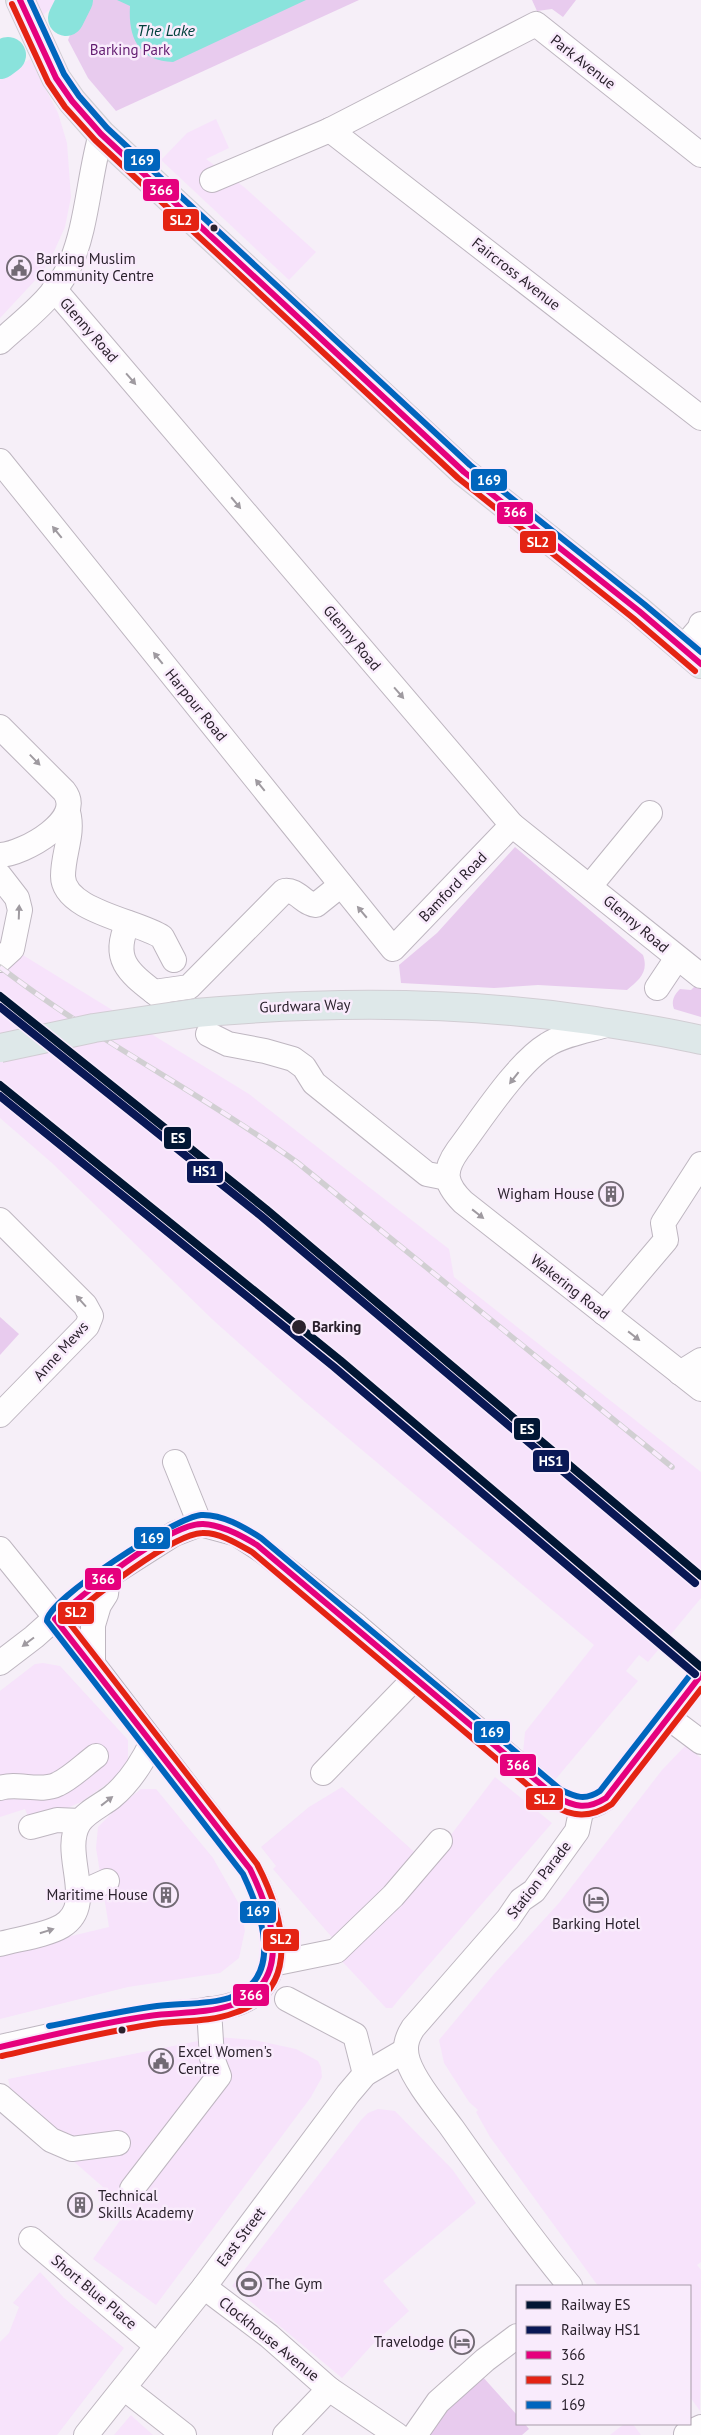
<svg xmlns="http://www.w3.org/2000/svg" width="701" height="2435" viewBox="0 0 701 2435" font-family="'PT Sans',sans-serif">
	<style>
		.built { fill: #f7e3fb }
		.green { fill: #e8cbee }
		.water { fill: #8ae3dc }
		.lines { fill: none; stroke-linecap: round; stroke-linejoin: round }
		.river { stroke: #8ae3dc; stroke-width: 36 }
		.minor-casing { stroke: #beb6c0; stroke-width: 26 }
		.major-casing { stroke: #d1cdd3; stroke-width: 30 }
		.minor { stroke: #fefdfe; stroke-width: 24 }
		.major { stroke: #dee8e9; stroke-width: 28 }
		.rail-casing { stroke: #d1cfd2; stroke-width: 5.5 }
		.rail { stroke: #f9ebfc; stroke-width: 4; stroke-dasharray: 11; stroke-linecap: butt }
		.major-bridge-casing { stroke: #d1cdd3; stroke-width: 30; stroke-linecap: butt }
		.major-bridge { stroke: #dee8e9; stroke-width: 28 }
		.bus-1-casing { stroke: #f9ebfc; stroke-width: 10 }
		.bus-2-casing { stroke: #f9ebfc; stroke-width: 10 }
		.bus-3-casing { stroke: #f9ebfc; stroke-width: 10 }
		.bus-1 { stroke: #e5007d; stroke-width: 6 }
		.bus-2 { stroke: #e42313; stroke-width: 6 }
		.bus-3 { stroke: #0065bd; stroke-width: 6 }
		.rail-1-casing { stroke: #f9ebfc; stroke-width: 11 }
		.rail-2-casing { stroke: #f9ebfc; stroke-width: 11 }
		.rail-1 { stroke: #011633; stroke-width: 8 }
		.rail-2 { stroke: #091855; stroke-width: 8 }
		.oneway { fill: #9f9aa0 }
		.bus-dot { fill: #2b222d; stroke: #f9ebfc; stroke-width: 2 }
		.labels { text-anchor: middle; stroke-width: 5; stroke-linejoin: round; paint-order: stroke }
		.park-label { font-size: 15px; fill: #621c70; stroke: #f9ebfc }
		.street-label { font-size: 15px; fill: #2b222d; stroke: #f9ebfc }
		.poi-label { font-size: 15px; fill: #2b222d; stroke: #f9ebfc; text-anchor: start }
		.stop-label { font-size: 15px; font-weight: bold; fill: #2b222d; stroke: #f9ebfc; text-anchor: start }
		.water-label { font-size: 16px; font-style: italic; fill: #01413c; stroke: #f9ebfc }
		.line-badge { stroke: #f9ebfc; stroke-width: 2 }
		.badge-label { font-size: 14px; text-anchor: middle; font-weight: bold; fill: #fff }
	</style>
	<rect width="100%" height="100%" fill="#f6eff8"/>
	<g class="built">
		<polygon points="35,0 61,0 42,16"/>
		<polygon points="30,59 58,113 67,143 71,197 65,227 52,256 41,274 0,318 0,78"/>
		<polygon points="216,119 229,148 206,159 244,187 316,252 289,280 161,160 187,133"/>
		<polygon points="0,941 249,1094 449,1249 454,1277 701,1472 701,1598 648,1662 639,1655 626,1671 638,1681 555,1780 523,1753 525,1732 594,1645 305,1402 213,1320 52,1163 0,1118"/>
		<polygon points="43,1663 60,1666 128,1740 128,1761 114,1779 81,1802 31,1824 25,1809 0,1817 0,1691 35,1664"/>
		<polygon points="685,1746 701,1758 701,2262 697,2265 701,2270 700,2411 690,2397 690,2286 598,2286 490,2137 476,2112 478,2110 469,2102 444,2063 439,2040 494,1974 559,1903 662,1770"/>
		<polygon points="495,1777 552,1823 401,1997 392,2008 386,2008 338,1957 444,1844"/>
		<polygon points="342,1787 421,1858 336,1942 273,1869 276,1866 261,1847 309,1807"/>
		<polygon points="141,1789 156,1789 213,1858 239,1904 245,1930 239,1958 220,1973 128,1987 0,2019 0,1953 109,1927 96,1848 98,1827 117,1808"/>
		<polygon points="218,2037 254,2040 296,2049 318,2061 321,2067 322,2077 311,2097 156,2305 93,2259 128,2209 15,2110 8,2079"/>
		<polygon points="378,2109 395,2111 452,2169 476,2203 383,2281 409,2311 373,2344 342,2378 232,2286 361,2120 368,2113"/>
		<polygon points="40,2272 64,2298 124,2348 57,2435 0,2435 0,2342 9,2333 19,2307 13,2303"/>
		<polygon points="131,2415 135,2419 153,2435 114,2435"/>
		<polygon points="624,2424 633,2424 641,2435 610,2435"/>
	</g>
	<g class="green">
		<polygon points="92,0 359,0 116,111 88,78 68,40 77,18"/>
		<polygon points="532,0 576,0 563,17 552,9 537,11"/>
		<path d="M515 847 643 955C649 972 639 980 627 990L538 985 494 988 401 983 399 965 437 933Z"/>
		<path d="M697 984 701 987V1017L674 1009C671 1001 674 995 680 989L691 990Z"/>
		<polygon points="0,1317 19,1334 0,1355"/>
		<polygon points="482,2376 517,2415 517,2424 525,2424 529,2429 522,2435 428,2435 445,2406"/>
	</g>
	<path class="water" d="M117 0H306L173 62C139 61 128 38 130 6Z"/>
	<g class="lines">
		<g class="river">
			<polyline points="66,18 75,0"/>
			<polyline points="0,61 8,55"/>
		</g>
		<defs>
			<g id="minor">
				<polyline points="330,130 701,418"/>
				<polyline points="212,180 330,130 536,24 701,155"/>
				<polyline points="54,289 512,825 701,976"/>
				<path d="M0 342C24 320 55 297 69 267 87 229 89 175 101 134"/>
				<polyline points="0,461 393,949 512,825"/>
				<polyline points="682,649 700,628 701,624"/>
				<path d="M0 727 64 791C86 819 24 854 0 855"/>
				<path d="M68 812C74 834 63 853 63 876 63 911 138 921 162 937L174 960"/>
				<polyline points="0,876 17,898 20,910 12,949 0,960"/>
				<polyline points="590,886 650,813"/>
				<path d="M128 923C110 961 131 974 159 996"/>
				<polyline points="657,988 677,958"/>
				<path d="M154 992 189 987 284 891C298 889 303 904 316 905L341 885"/>
				<path d="M613 1023C592 1030 566 1033 547 1045 517 1063 480 1121 458 1150 443 1171 444 1183 463 1202L701 1389"/>
				<polyline points="208,1034 228,1044 265,1051 293,1059 304,1067 314,1083 427,1174 447,1178"/>
				<polyline points="0,1220 85,1305 91,1316 87,1326 0,1415"/>
				<polyline points="604,1313 666,1240 663,1223 701,1164"/>
				<polyline points="680,1373 701,1360"/>
				<polyline points="175,1462 200,1524"/>
				<path d="M0 1549 93 1664 250 1869C273 1910 295 1988 232 2005 206 2013 176 2012 149 2016 99 2024 49 2036 0 2047"/>
				<path d="M0 1663 34 1637 71 1604 108 1576 174 1534 200 1524 237 1534 263 1551 357 1626 556 1797C577 1808 586 1812 606 1798L701 1675"/>
				<polyline points="93,1664 93,1625 99,1605 106,1594 108,1576"/>
				<polyline points="669,1718 701,1742"/>
				<polyline points="323,1773 416,1677"/>
				<path d="M0 1788C18 1782 41 1793 58 1784 71 1778 84 1765 96 1756"/>
				<polyline points="31,1827 57,1820 80,1821"/>
				<polyline points="78,1894 107,1881"/>
				<path d="M0 1944C18 1939 47 1935 62 1926 98 1904 60 1854 79 1823 86 1812 102 1805 112 1797 130 1782 142 1763 152 1742"/>
				<polyline points="272,1964 336,1951 393,1896 440,1841"/>
				<polyline points="287,1999 355,2035 365,2074"/>
				<polyline points="0,2096 51,2140 72,2149 118,2143"/>
				<polyline points="132,2189 219,2076 212,2058 209,2009"/>
				<polyline points="31,2239 157,2346"/>
				<path d="M570 2286C528 2235 490 2182 452 2128 438 2109 415 2082 408 2061 404 2048 406 2039 413 2028L508 1919 521 1900 534 1891 577 1831 582 1807"/>
				<polyline points="204,2287 269,2336 329,2389 397,2435"/>
				<polyline points="124,2388 184,2435"/>
				<polyline points="686,2434 701,2427"/>
				<polyline points="86,2435 204,2287 348,2094 365,2074 406,2050"/>
				<polyline points="285,2435 329,2389"/>
				<polyline points="415,2435 438,2402 485,2360 517,2336"/>
			</g>
			<g id="major">
				<polyline points="20,0 56,78 72,101 101,134 464,472 639,611 701,664"/>
				<path d="M196 1013C328 1001 458 1001 589 1020 627 1026 664 1031 701 1040"/>
			</g>
		</defs>
		<use href="#minor" class="minor-casing"/>
		<use href="#major" class="major-casing"/>
		<use href="#minor" class="minor"/>
		<use href="#major" class="major"/>
		<defs>
			<g id="rail">
				<path d="M0 967C95 1040 201 1093 298 1163L672 1467"/>
				<polyline points="0,997 6,1002"/>
			</g>
		</defs>
		<use href="#rail" class="rail-casing"/>
		<use href="#rail" class="rail"/>
		<defs>
			<polyline id="major-bridge" points="0,1048 94,1028 196,1013"/>
		</defs>
		<use href="#major-bridge" class="major-bridge-casing"/>
		<use href="#major-bridge" class="major-bridge"/>
		<defs>
			<g id="bus-1">
				<polyline points="20,0 56,78 72,101 101,134 464,472 639,611 701,664"/>
				<path d="M0 2047C49 2036 99 2023 149 2016 176 2012 205 2014 232 2005 295 1983 272 1914 250 1869L55 1619C82 1595 168 1523 203 1524 222 1525 241 1535 257 1545L556 1797C575 1807 587 1810 606 1798L701 1675"/>
			</g>
			<g id="bus-2">
				<polyline points="12,4 48,82 65,107 95,140 458,478 633,618 695,671"/>
				<path d="M2 2056C50 2045 99 2033 148 2025 176 2020 207 2023 234 2013 304 1990 283 1914 257 1864L67 1620C91 1599 172 1534 202 1533 219 1532 238 1544 252 1552L550 1804C572 1817 590 1819 612 1804L701 1689"/>
			</g>
			<g id="bus-3">
				<polyline points="30,0 64,74 79,96 107,128 470,465 644,604 701,652"/>
				<path d="M49 2026C85 2019 121 2011 157 2006 181 2003 207 2005 229 1998 286 1979 261 1912 243 1874L47 1621C46 1600 176 1517 201 1515 222 1514 244 1527 261 1538L561 1790C576 1797 585 1801 600 1791L694 1670"/>
			</g>
		</defs>
		<use href="#bus-1" class="bus-1-casing"/>
		<use href="#bus-2" class="bus-2-casing"/>
		<use href="#bus-3" class="bus-3-casing"/>
		<use href="#bus-1" class="bus-1"/>
		<use href="#bus-2" class="bus-2"/>
		<use href="#bus-3" class="bus-3"/>
		<defs>
			<g id="rail-1">
				<polyline points="0,996 266,1209 701,1576"/>
				<polyline points="0,1085 340,1360 701,1667"/>
			</g>
			<g id="rail-2">
				<polyline points="0,1007 261,1216 695,1583"/>
				<polyline points="0,1096 334,1367 695,1674"/>
			</g>
		</defs>
		<use href="#rail-1" class="rail-1-casing"/>
		<use href="#rail-2" class="rail-2-casing"/>
		<use href="#rail-1" class="rail-1"/>
		<use href="#rail-2" class="rail-2"/>
	</g>
	<defs><path id="oneway-solid" d="M-6-.8H1V-3.2L6.5 0L1 3.2V.8H-6Z" transform="scale(1.25)"/></defs>
	<g class="oneway">
		<use href="#oneway-solid" transform="translate(131 379) rotate(49)"/>
		<use href="#oneway-solid" transform="translate(236 503) rotate(50)"/>
		<use href="#oneway-solid" transform="translate(57 532) rotate(-129)"/>
		<use href="#oneway-solid" transform="translate(158 658) rotate(-129)"/>
		<use href="#oneway-solid" transform="translate(399 693) rotate(49)"/>
		<use href="#oneway-solid" transform="translate(35 760) rotate(46)"/>
		<use href="#oneway-solid" transform="translate(260 785) rotate(-129)"/>
		<use href="#oneway-solid" transform="translate(19 912) rotate(-88)"/>
		<use href="#oneway-solid" transform="translate(362 912) rotate(-130)"/>
		<use href="#oneway-solid" transform="translate(514 1078) rotate(128)"/>
		<use href="#oneway-solid" transform="translate(478 1214) rotate(38)"/>
		<use href="#oneway-solid" transform="translate(81 1301) rotate(-132)"/>
		<use href="#oneway-solid" transform="translate(634 1336) rotate(38)"/>
		<use href="#oneway-solid" transform="translate(28 1642) rotate(143)"/>
		<use href="#oneway-solid" transform="translate(107 1801) rotate(-38)"/>
		<use href="#oneway-solid" transform="translate(47 1931) rotate(-17)"/>
	</g>
	<defs>
		<symbol id="civic-ring" viewBox="-11 -11 22 22"><circle r="9.5" fill="#f9ebfc" stroke="#726a74" stroke-width="1.5"/><path d="M-.6-6.5H3V-4.5H.6V-3L4-1V1h2V6H-6V1h2V-1L-.6-3ZM-1.2 2.5V6h2.4V2.5Z" fill="#726a74"/></symbol>
		<symbol id="building-ring" viewBox="-11 -11 22 22"><circle r="9.5" fill="#f9ebfc" stroke="#726a74" stroke-width="1.5"/><path d="M-4-6H4V6H1V3H-1V6H-4ZM-2.5-4.3h1.7v1.8h-1.7ZM.8-4.3h1.7v1.8H.8ZM-2.5-1h1.7V.8h-1.7ZM.8-1h1.7V.8H.8Z" fill="#726a74"/></symbol>
		<symbol id="hotel-ring" viewBox="-11 -11 22 22"><circle r="9.5" fill="#f9ebfc" stroke="#726a74" stroke-width="1.5"/><path d="M-6-4.5h1.5V1H6V5H4.5V3h-9V5H-6ZM-4 0a1.8 1.8 0 1 1 3.6 0ZM.5 0V-2.5h3Q6-2.5 6 0Z" fill="#726a74"/></symbol>
		<symbol id="stadium-ring" viewBox="-11 -11 22 22"><circle r="9.5" fill="#f9ebfc" stroke="#726a74" stroke-width="1.5"/><path d="M0-5a6.5 5 0 1 0 0 10a6.5 5 0 1 0 0-10ZM-3.5-1.8h7v3.6h-7Z" fill="#726a74"/></symbol>
	</defs>
	<g fill-rule="evenodd">
		<use href="#civic-ring" x="5" y="254" width="28" height="28"/>
		<use href="#building-ring" x="597" y="1180" width="28" height="28"/>
		<use href="#building-ring" x="152" y="1881" width="28" height="28"/>
		<use href="#hotel-ring" x="582" y="1886" width="28" height="28"/>
		<use href="#civic-ring" x="147" y="2047" width="28" height="28"/>
		<use href="#building-ring" x="66" y="2191" width="28" height="28"/>
		<use href="#stadium-ring" x="235" y="2270" width="28" height="28"/>
		<use href="#hotel-ring" x="448" y="2328" width="28" height="28"/>
	</g>
	<g class="bus-dot">
		<circle cx="214" cy="228" r="4.5"/>
		<circle cx="299" cy="1327" r="8"/>
		<circle cx="122" cy="2030" r="4.5"/>
	</g>
	<g class="labels">
		<g class="park-label">
			<text x="130" y="55">Barking Park</text>
		</g>
		<g class="street-label">
			<text transform="translate(583 62) rotate(38)" y="5">Park Avenue</text>
			<text transform="translate(516 274) rotate(38)" y="5">Faircross Avenue</text>
			<text transform="translate(89 330) rotate(49)" y="5">Glenny Road</text>
			<text transform="translate(352 638) rotate(50)" y="5">Glenny Road</text>
			<text transform="translate(196 705) rotate(51)" y="5">Harpour Road</text>
			<text transform="translate(453 887) rotate(-46)" y="5">Bamford Road</text>
			<text transform="translate(636 924) rotate(40)" y="5">Glenny Road</text>
			<text transform="translate(305 1006) rotate(-2)" y="5">Gurdwara Way</text>
			<text transform="translate(570 1287) rotate(38)" y="5">Wakering Road</text>
			<text transform="translate(61 1351) rotate(-48)" y="5">Anne Mews</text>
			<text transform="translate(539 1880) rotate(-52)" y="5">Station Parade</text>
			<text transform="translate(241 2237) rotate(-53)" y="5">East Street</text>
			<text transform="translate(94 2292) rotate(40)" y="5">Short Blue Place</text>
			<text transform="translate(269 2339) rotate(39)" y="5">Clockhouse Avenue</text>
		</g>
		<g class="poi-label">
			<text x="36" y="264">Barking Muslim<tspan x="36" dy="17">Community Centre</tspan></text>
			<text x="594" y="1199" text-anchor="end">Wigham House</text>
			<text x="148" y="1900" text-anchor="end">Maritime House</text>
			<text x="596" y="1929" text-anchor="middle">Barking Hotel</text>
			<text x="178" y="2057">Excel Women's<tspan x="178" dy="17">Centre</tspan></text>
			<text x="98" y="2201">Technical<tspan x="98" dy="17">Skills Academy</tspan></text>
			<text x="266" y="2289">The Gym</text>
			<text x="444" y="2347" text-anchor="end">Travelodge</text>
		</g>
		<g class="stop-label">
			<text x="312" y="1332">Barking</text>
		</g>
		<g class="water-label">
			<text x="166" y="36">The Lake</text>
		</g>
	</g>
	<g class="line-badge">
		<rect x="123" y="148" width="38" height="24" rx="5" fill="#0065bd"/>
		<rect x="142" y="178" width="38" height="24" rx="5" fill="#e5007d"/>
		<rect x="162" y="208" width="38" height="24" rx="5" fill="#e42313"/>
		<rect x="470" y="468" width="38" height="24" rx="5" fill="#0065bd"/>
		<rect x="496" y="501" width="38" height="24" rx="5" fill="#e5007d"/>
		<rect x="519" y="530" width="38" height="24" rx="5" fill="#e42313"/>
		<rect x="163" y="1126" width="29" height="24" rx="5" fill="#011633"/>
		<rect x="186" y="1160" width="38" height="24" rx="5" fill="#091855"/>
		<rect x="513" y="1417" width="28" height="24" rx="5" fill="#011633"/>
		<rect x="532" y="1449" width="38" height="24" rx="5" fill="#091855"/>
		<rect x="133" y="1526" width="38" height="24" rx="5" fill="#0065bd"/>
		<rect x="84" y="1567" width="38" height="24" rx="5" fill="#e5007d"/>
		<rect x="57" y="1601" width="38" height="24" rx="5" fill="#e42313"/>
		<rect x="473" y="1720" width="38" height="24" rx="5" fill="#0065bd"/>
		<rect x="499" y="1753" width="38" height="24" rx="5" fill="#e5007d"/>
		<rect x="525" y="1787" width="39" height="24" rx="5" fill="#e42313"/>
		<rect x="239" y="1900" width="38" height="24" rx="5" fill="#0065bd"/>
		<rect x="262" y="1928" width="38" height="24" rx="5" fill="#e42313"/>
		<rect x="232" y="1983" width="38" height="24" rx="5" fill="#e5007d"/>
	</g>
	<g class="badge-label">
		<text x="142" y="165">169</text>
		<text x="161" y="195">366</text>
		<text x="181" y="225">SL2</text>
		<text x="489" y="485">169</text>
		<text x="515" y="517">366</text>
		<text x="538" y="547">SL2</text>
		<text x="178" y="1143">ES</text>
		<text x="205" y="1176">HS1</text>
		<text x="527" y="1434">ES</text>
		<text x="551" y="1466">HS1</text>
		<text x="152" y="1543">169</text>
		<text x="103" y="1584">366</text>
		<text x="76" y="1617">SL2</text>
		<text x="492" y="1737">169</text>
		<text x="518" y="1770">366</text>
		<text x="545" y="1804">SL2</text>
		<text x="258" y="1916">169</text>
		<text x="281" y="1944">SL2</text>
		<text x="251" y="2000">366</text>
	</g>
	<rect x="516" y="2285" width="175" height="140" fill="#f9ebfc" stroke="#a79ba9"/>
	<rect x="526" y="2301" width="25" height="8" fill="#011633" stroke="#a79ba9"/>
	<text x="561" y="2310" font-size="15" fill="#2b222d">Railway ES</text>
	<rect x="526" y="2326" width="25" height="8" fill="#091855" stroke="#a79ba9"/>
	<text x="561" y="2335" font-size="15" fill="#2b222d">Railway HS1</text>
	<rect x="526" y="2351" width="25" height="8" fill="#e5007d" stroke="#a79ba9"/>
	<text x="561" y="2360" font-size="15" fill="#2b222d">366</text>
	<rect x="526" y="2376" width="25" height="8" fill="#e42313" stroke="#a79ba9"/>
	<text x="561" y="2385" font-size="15" fill="#2b222d">SL2</text>
	<rect x="526" y="2401" width="25" height="8" fill="#0065bd" stroke="#a79ba9"/>
	<text x="561" y="2410" font-size="15" fill="#2b222d">169</text>
</svg>
